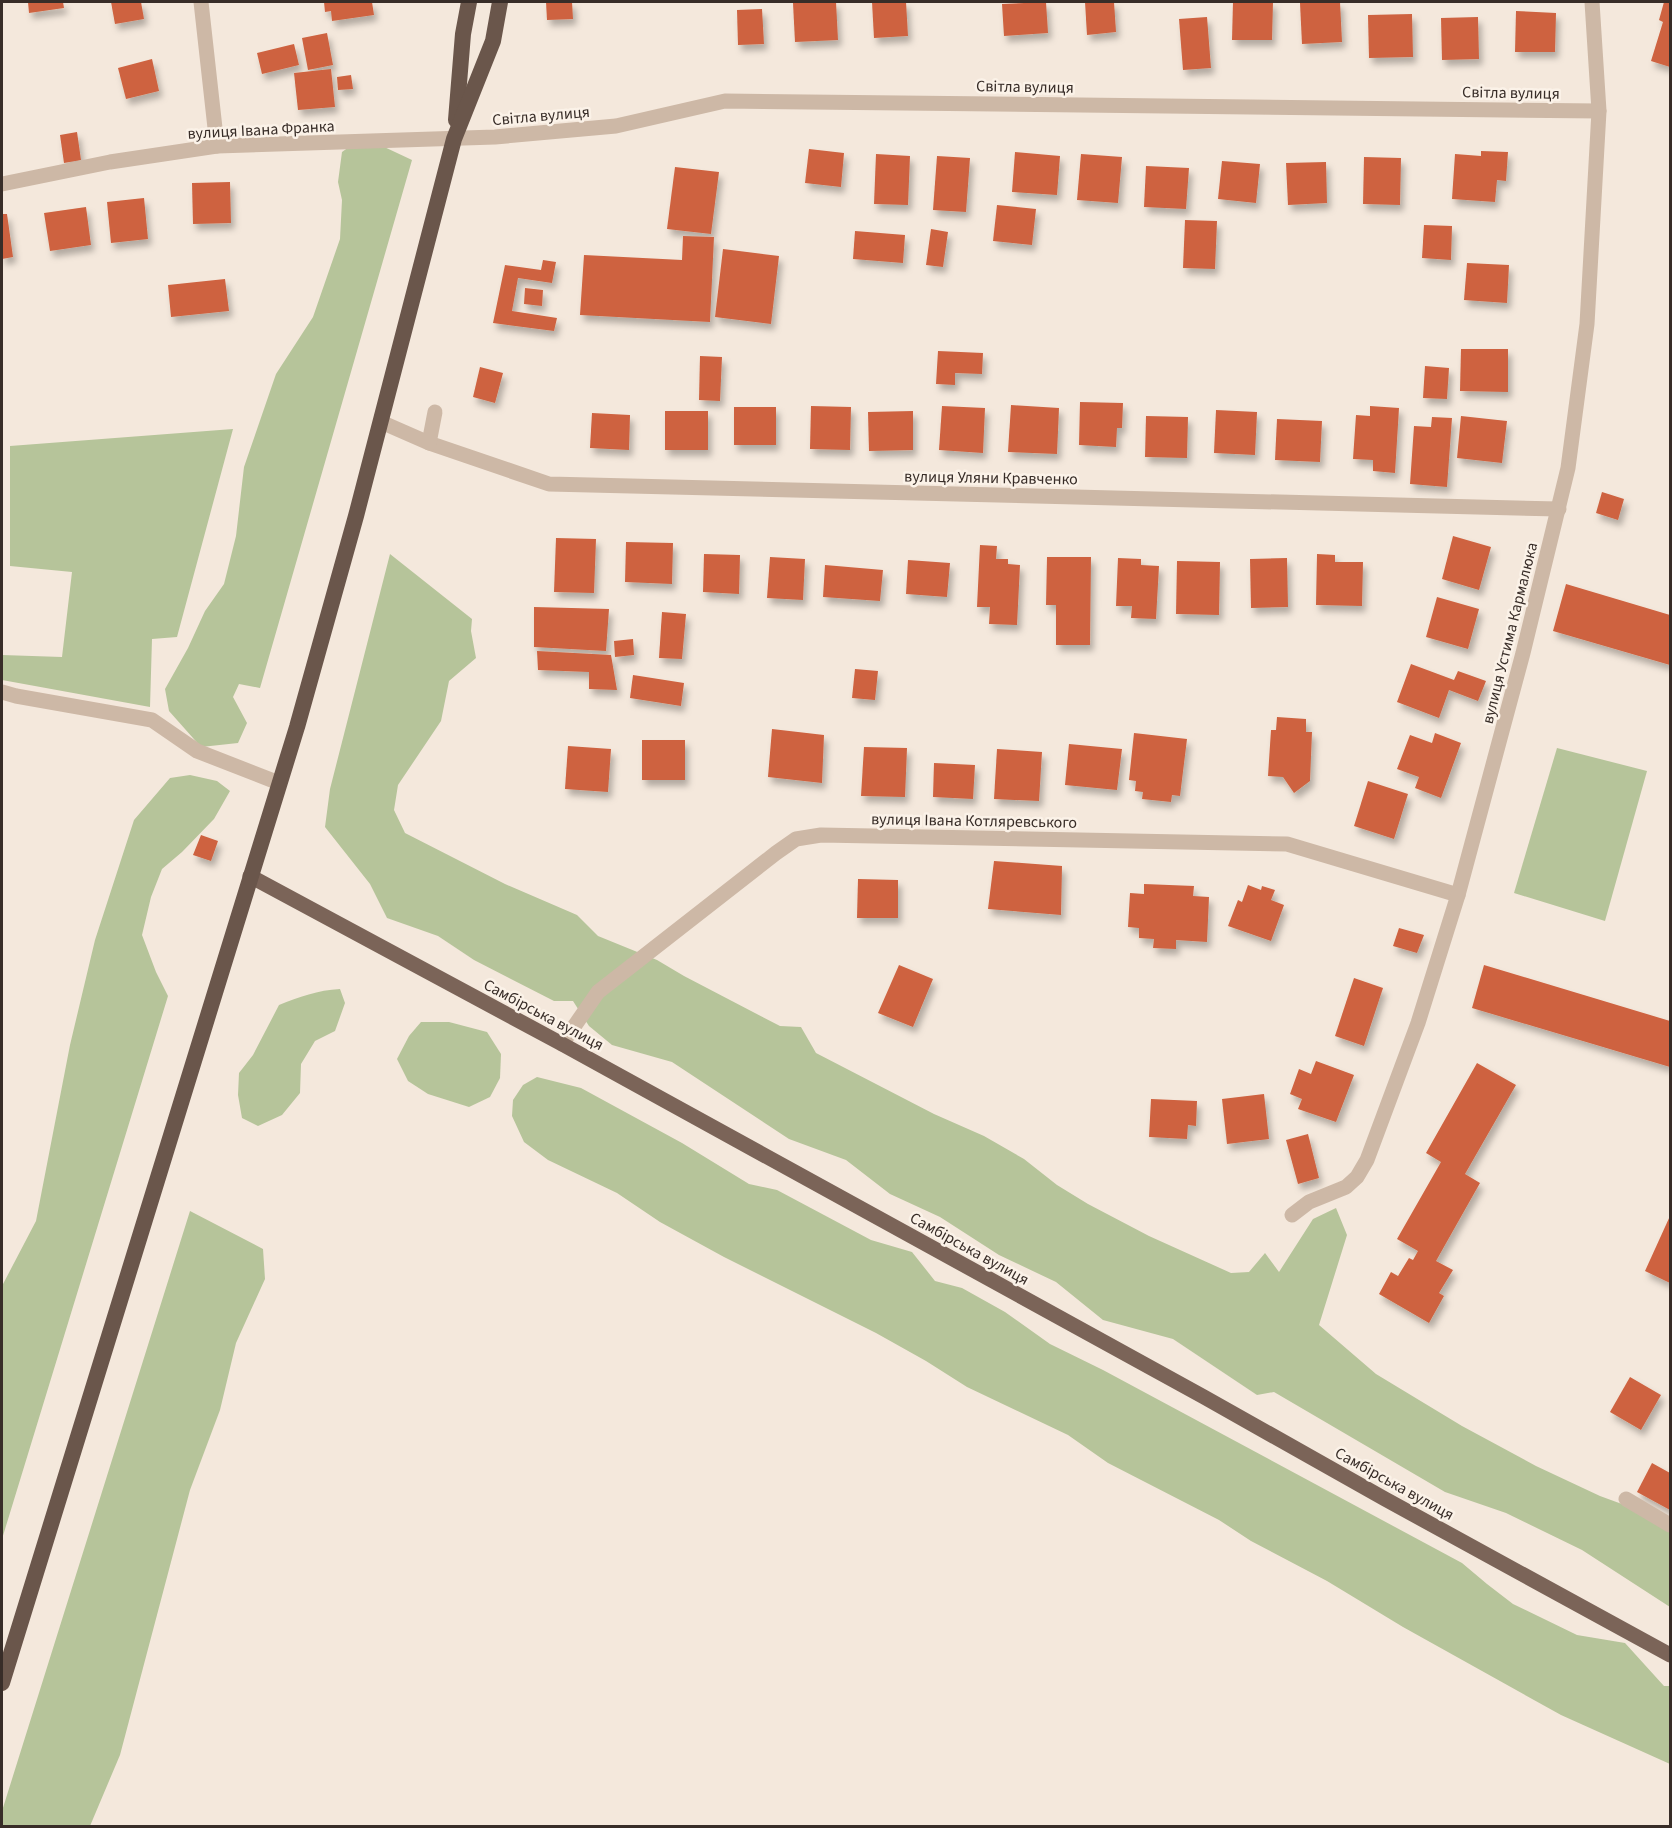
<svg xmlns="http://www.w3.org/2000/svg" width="1672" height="1828" viewBox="0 0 1672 1828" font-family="'Source Sans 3',sans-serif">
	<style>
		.green { fill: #b6c49a }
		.building { fill: #ce623f; filter: url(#shadow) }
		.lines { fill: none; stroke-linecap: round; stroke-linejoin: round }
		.minor { stroke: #cdb8a6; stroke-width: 15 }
		.primary { stroke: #7b6458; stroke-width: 15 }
		.trunk { stroke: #6a564b; stroke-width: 16 }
		.labels { text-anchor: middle; stroke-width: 5; stroke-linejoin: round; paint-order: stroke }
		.street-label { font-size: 16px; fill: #382d28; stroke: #fbf2e8 }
	</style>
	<defs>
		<filter id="shadow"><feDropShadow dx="3.5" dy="6" stdDeviation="3" flood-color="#0004"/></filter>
	</defs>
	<rect width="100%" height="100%" fill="#f4e8dc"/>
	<g class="green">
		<polygon points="363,137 412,160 260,688 239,684 233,697 247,723 238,743 201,747 169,711 165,689 188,648 205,611 224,584 236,536 244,467 276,374 313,317 340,239 342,200 338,182 342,152"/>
		<polygon points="233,429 177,637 152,639 150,707 2,680 2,655 62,657 72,572 10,566 10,446"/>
		<polygon points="390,554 472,619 471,631 476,658 449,681 441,721 398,785 394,810 405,833 505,884 577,915 598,936 657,960 684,976 780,1026 801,1027 816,1053 934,1114 984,1136 1024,1159 1057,1185 1088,1204 1149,1236 1231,1273 1249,1272 1265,1253 1279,1272 1313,1219 1336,1208 1347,1235 1319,1325 1376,1374 1462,1426 1536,1466 1600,1496 1660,1518 1670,1525 1670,1607 1582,1550 1506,1513 1445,1492 1274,1392 1257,1395 1173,1339 1103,1320 1056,1282 999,1255 940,1217 890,1194 846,1160 789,1139 672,1062 612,1045 589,1026 573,1001 554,1001 474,960 438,936 387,918 370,884 325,827 330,789"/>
		<polygon points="1557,748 1647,771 1605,921 1514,893"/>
		<polygon points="190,775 217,781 230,791 214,819 182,852 162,869 151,897 142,935 156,972 168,996 2,1539 2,1286 36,1221 70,1045 95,940 134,820 170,778"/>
		<path d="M340 989 345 1003 335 1031 315 1041 301 1064 300 1093 282 1115 258 1126 242 1118 238 1095 239 1073 253 1055 279 1005C299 997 318 990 340 989Z"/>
		<polygon points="421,1022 449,1022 487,1032 501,1054 500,1078 490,1097 469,1107 428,1094 408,1081 397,1059 409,1036"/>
		<polygon points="537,1077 581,1088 682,1143 749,1184 777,1190 871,1240 912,1252 935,1281 962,1288 1005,1312 1050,1344 1103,1370 1462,1563 1487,1584 1513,1604 1577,1635 1625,1643 1664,1686 1670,1686 1670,1764 1561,1715 1403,1627 1327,1581 1251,1541 1219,1520 1108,1463 1068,1435 967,1387 926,1361 876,1333 724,1257 660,1222 617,1193 548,1160 524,1142 512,1116 513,1100 523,1085"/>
		<polygon points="190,1211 263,1249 265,1279 236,1343 220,1410 190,1490 120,1755 90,1826 2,1826 2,1811"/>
	</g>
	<g class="building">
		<polygon points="28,2 63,2 64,8 29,13"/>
		<polygon points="111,2 141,2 144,19 115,24"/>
		<polygon points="324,2 372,2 374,15 332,21 331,11 325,12"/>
		<polygon points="546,2 572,2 573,19 547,20"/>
		<polygon points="836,2 838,40 795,42 793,3"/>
		<polygon points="872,2 906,2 908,36 874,38"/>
		<polygon points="1046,2 1048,33 1004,36 1002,4"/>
		<polygon points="1085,2 1114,2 1116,32 1087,35"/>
		<polygon points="1233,2 1273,2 1272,40 1232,40"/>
		<polygon points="1340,2 1342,42 1302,44 1300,3"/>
		<polygon points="1664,2 1670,2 1670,67 1651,61 1663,22 1659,20"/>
		<polygon points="762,9 764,44 738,45 737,10"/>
		<polygon points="1516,11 1556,13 1555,52 1515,52"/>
		<polygon points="1412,14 1413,57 1369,58 1368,15"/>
		<polygon points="1207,17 1211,68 1183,70 1179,19"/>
		<polygon points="1478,17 1479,59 1442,60 1441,18"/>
		<polygon points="327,33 333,65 308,70 302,38"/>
		<polygon points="294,44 299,65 262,74 257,53"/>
		<polygon points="152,59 159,91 126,99 118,68"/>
		<polygon points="331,69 335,107 298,110 294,73"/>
		<polygon points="351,75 353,89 338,90 337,77"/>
		<polygon points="77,132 81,160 64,163 60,135"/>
		<polygon points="809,149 844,153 841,187 805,183"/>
		<polygon points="1481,151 1508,152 1506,181 1497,180 1495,202 1452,199 1455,154 1481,156"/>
		<polygon points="1015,152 1060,156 1057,195 1012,192"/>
		<polygon points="876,154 910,156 908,205 874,204"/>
		<polygon points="1081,154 1122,157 1118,203 1077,200"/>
		<polygon points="937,156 970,158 966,212 933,210"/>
		<polygon points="1364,157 1401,158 1400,205 1363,204"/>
		<polygon points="1222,161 1260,164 1256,203 1218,199"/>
		<polygon points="1326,162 1327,203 1288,205 1286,163"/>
		<polygon points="1146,166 1189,168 1186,209 1144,207"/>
		<polygon points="675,167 719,172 711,234 667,229"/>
		<polygon points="230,182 231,223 193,224 192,183"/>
		<polygon points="144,198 148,239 111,243 107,202"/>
		<polygon points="997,205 1036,209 1032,245 993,241"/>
		<polygon points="86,207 91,245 50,251 44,213"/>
		<polygon points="2,214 7,214 13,257 2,259"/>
		<polygon points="1185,220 1217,221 1215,269 1183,268"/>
		<polygon points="1424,225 1452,226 1451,260 1422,258"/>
		<polygon points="931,229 948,232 943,267 926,265"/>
		<polygon points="855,231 905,235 903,263 853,259"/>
		<polygon points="683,236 714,237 710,322 580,315 584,255 682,260"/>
		<polygon points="723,249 779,256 771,324 715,317"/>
		<polygon points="543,260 556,262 552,283 518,278 512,311 557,318 554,331 493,323 505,265 541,270"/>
		<polygon points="1467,263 1509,265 1507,303 1464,300"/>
		<polygon points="225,279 229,311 171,317 168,285"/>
		<polygon points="525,288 543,290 542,306 524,304"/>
		<polygon points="1461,349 1508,349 1508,392 1460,391"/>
		<polygon points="938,351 983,353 982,374 955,373 955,385 936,384"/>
		<polygon points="700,356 722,357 720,401 699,400"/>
		<polygon points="1425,366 1449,368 1447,399 1423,398"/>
		<polygon points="480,367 503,373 495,403 473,397"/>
		<polygon points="1080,402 1123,403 1122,428 1117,428 1116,447 1079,445"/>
		<polygon points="1011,405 1059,408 1057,454 1008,452"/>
		<polygon points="811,406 851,407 850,450 810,449"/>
		<polygon points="942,406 985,408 983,453 939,450"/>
		<polygon points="1370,406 1399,408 1395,473 1373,471 1373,460 1353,459 1356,415 1370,416"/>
		<rect x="734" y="407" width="42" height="38"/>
		<polygon points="1216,410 1257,412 1255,455 1214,453"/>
		<rect x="665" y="411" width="43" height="39"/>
		<polygon points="913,411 913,450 869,451 868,412"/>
		<polygon points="592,413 630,415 629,450 590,448"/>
		<polygon points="1146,416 1188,417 1187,458 1145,457"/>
		<polygon points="1461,416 1507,421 1502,463 1457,458"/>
		<polygon points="1432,417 1452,418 1447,487 1410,484 1414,426 1431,427"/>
		<polygon points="1277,419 1322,421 1320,462 1275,460"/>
		<polygon points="1602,492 1624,499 1618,520 1596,513"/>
		<polygon points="1453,536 1491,547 1479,590 1442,579"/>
		<polygon points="556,538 596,539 594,593 554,592"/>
		<polygon points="626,542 673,543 672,584 625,582"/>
		<polygon points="980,545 997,546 996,559 1008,559 1008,564 1020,565 1017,625 989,624 990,607 977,607"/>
		<polygon points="704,554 740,555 739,594 703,592"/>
		<polygon points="1317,554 1335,555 1335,562 1363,562 1362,606 1316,605"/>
		<polygon points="770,557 805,559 803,600 767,598"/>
		<polygon points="1047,557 1091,557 1090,645 1056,645 1056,605 1046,605"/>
		<polygon points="1118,558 1141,559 1141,565 1159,566 1156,619 1131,618 1132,606 1116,606"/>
		<polygon points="1287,558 1288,607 1251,608 1250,559"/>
		<polygon points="908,560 950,563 947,597 906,594"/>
		<polygon points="1177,561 1220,562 1219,615 1176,614"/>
		<polygon points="825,565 883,570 880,601 823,597"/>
		<polygon points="1566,584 1670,615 1670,665 1553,631"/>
		<polygon points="1437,597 1479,609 1468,649 1426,637"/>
		<polygon points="534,607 609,609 606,651 534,647"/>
		<polygon points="662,612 686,614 682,659 659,658"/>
		<polygon points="633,639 634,655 615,657 614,641"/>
		<polygon points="537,651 611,655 617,690 589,689 589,672 538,670"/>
		<polygon points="1411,664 1454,680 1458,671 1486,681 1478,701 1449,690 1439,718 1397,702"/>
		<polygon points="855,669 878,671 875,700 852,698"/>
		<polygon points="633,675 684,683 681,706 630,698"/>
		<polygon points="1277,717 1306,719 1306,732 1312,732 1310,781 1294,793 1283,777 1268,776 1271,730 1276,730"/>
		<polygon points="772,729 824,735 822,783 768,777"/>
		<polygon points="1134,733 1187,739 1180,796 1172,795 1171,802 1142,799 1143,792 1135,791 1136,781 1129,780"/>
		<polygon points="1435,733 1461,743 1441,798 1415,788 1419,777 1397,769 1410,735 1432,743"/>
		<rect x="642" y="740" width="43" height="40"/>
		<polygon points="1069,744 1122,749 1117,790 1065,785"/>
		<polygon points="568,746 611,749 608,792 565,789"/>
		<polygon points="864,747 907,748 905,797 861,796"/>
		<polygon points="997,749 1042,752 1039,801 994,799"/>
		<polygon points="934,763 975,765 973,799 933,797"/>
		<polygon points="1368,781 1408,794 1394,839 1354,826"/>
		<polygon points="201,835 218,841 211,861 193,855"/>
		<polygon points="994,861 1062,866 1061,915 988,909"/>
		<polygon points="858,879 898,880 898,918 857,918"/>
		<polygon points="1144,884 1194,886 1193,896 1209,897 1207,942 1176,940 1176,949 1153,948 1154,939 1139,938 1139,928 1128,927 1130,893 1144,894"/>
		<polygon points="1248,885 1261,890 1262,886 1275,890 1271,900 1284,905 1271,941 1228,926 1238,900 1242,902"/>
		<polygon points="1399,928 1424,935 1417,953 1393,946"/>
		<polygon points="899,965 933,979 913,1027 878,1013"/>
		<polygon points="1484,965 1670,1021 1670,1067 1472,1008"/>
		<polygon points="1354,978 1383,988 1364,1046 1335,1036"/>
		<polygon points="1316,1061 1354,1075 1336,1122 1298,1109 1302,1099 1290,1094 1299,1069 1311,1074"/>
		<polygon points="1477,1063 1516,1085 1465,1174 1480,1183 1436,1261 1453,1270 1439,1293 1444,1296 1429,1323 1379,1294 1391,1272 1398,1276 1409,1258 1413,1260 1418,1251 1397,1239 1441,1162 1426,1153"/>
		<polygon points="1264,1094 1269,1139 1227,1144 1222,1099"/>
		<polygon points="1151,1099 1197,1101 1196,1126 1188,1125 1187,1139 1149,1137"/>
		<polygon points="1308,1134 1319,1178 1298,1184 1286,1140"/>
		<polygon points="1670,1216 1670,1283 1645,1271"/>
		<polygon points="1630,1377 1661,1395 1641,1430 1610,1412"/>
		<polygon points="1652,1463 1670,1473 1670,1510 1637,1492"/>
	</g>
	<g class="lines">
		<g class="minor">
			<polyline points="201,2 217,146"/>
			<polyline points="2,184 110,162 217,146 495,137 616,126 725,101 1599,111"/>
			<polyline points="381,422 429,443 549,484 1559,509"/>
			<polyline points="429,443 435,412"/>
			<polyline points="2,692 16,696 152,720 197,751 279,783"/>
			<polyline points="562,1044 598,992 776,853 796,839 821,835 1287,844 1458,895"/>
			<polyline points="1292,1215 1309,1202 1346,1187 1357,1177 1367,1160 1418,1023 1458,895 1523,653 1568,468 1587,324 1599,111 1592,2"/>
			<polyline points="1626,1499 1670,1525"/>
		</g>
		<polyline class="primary" points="250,876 562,1044 1204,1397 1385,1499 1670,1655"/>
		<g class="trunk">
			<polyline points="456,120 463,34 469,2"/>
			<polyline points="2,1683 297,727 356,516 454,139 493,41 500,2"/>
		</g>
	</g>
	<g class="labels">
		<g class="street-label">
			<text transform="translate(1025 86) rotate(1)" y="6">Світла вулиця</text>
			<text transform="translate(1511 92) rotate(1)" y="6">Світла вулиця</text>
			<text transform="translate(541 115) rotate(-5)" y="6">Світла вулиця</text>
			<text transform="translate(261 129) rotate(-3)" y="6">вулиця Івана Франка</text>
			<text transform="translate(991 477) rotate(1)" y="6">вулиця Уляни Кравченко</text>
			<text transform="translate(1509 633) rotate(-76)" y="6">вулиця Устима Кармалюка</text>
			<text transform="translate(974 820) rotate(1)" y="6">вулиця Івана Котляревського</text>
			<text transform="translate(544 1014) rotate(28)" y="6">Самбірська вулиця</text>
			<text transform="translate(970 1248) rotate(29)" y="6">Самбірська вулиця</text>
			<text transform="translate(1395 1483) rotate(29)" y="6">Самбірська вулиця</text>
		</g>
	</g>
	<rect width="1672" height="1828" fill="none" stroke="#382d28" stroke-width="6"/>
</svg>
